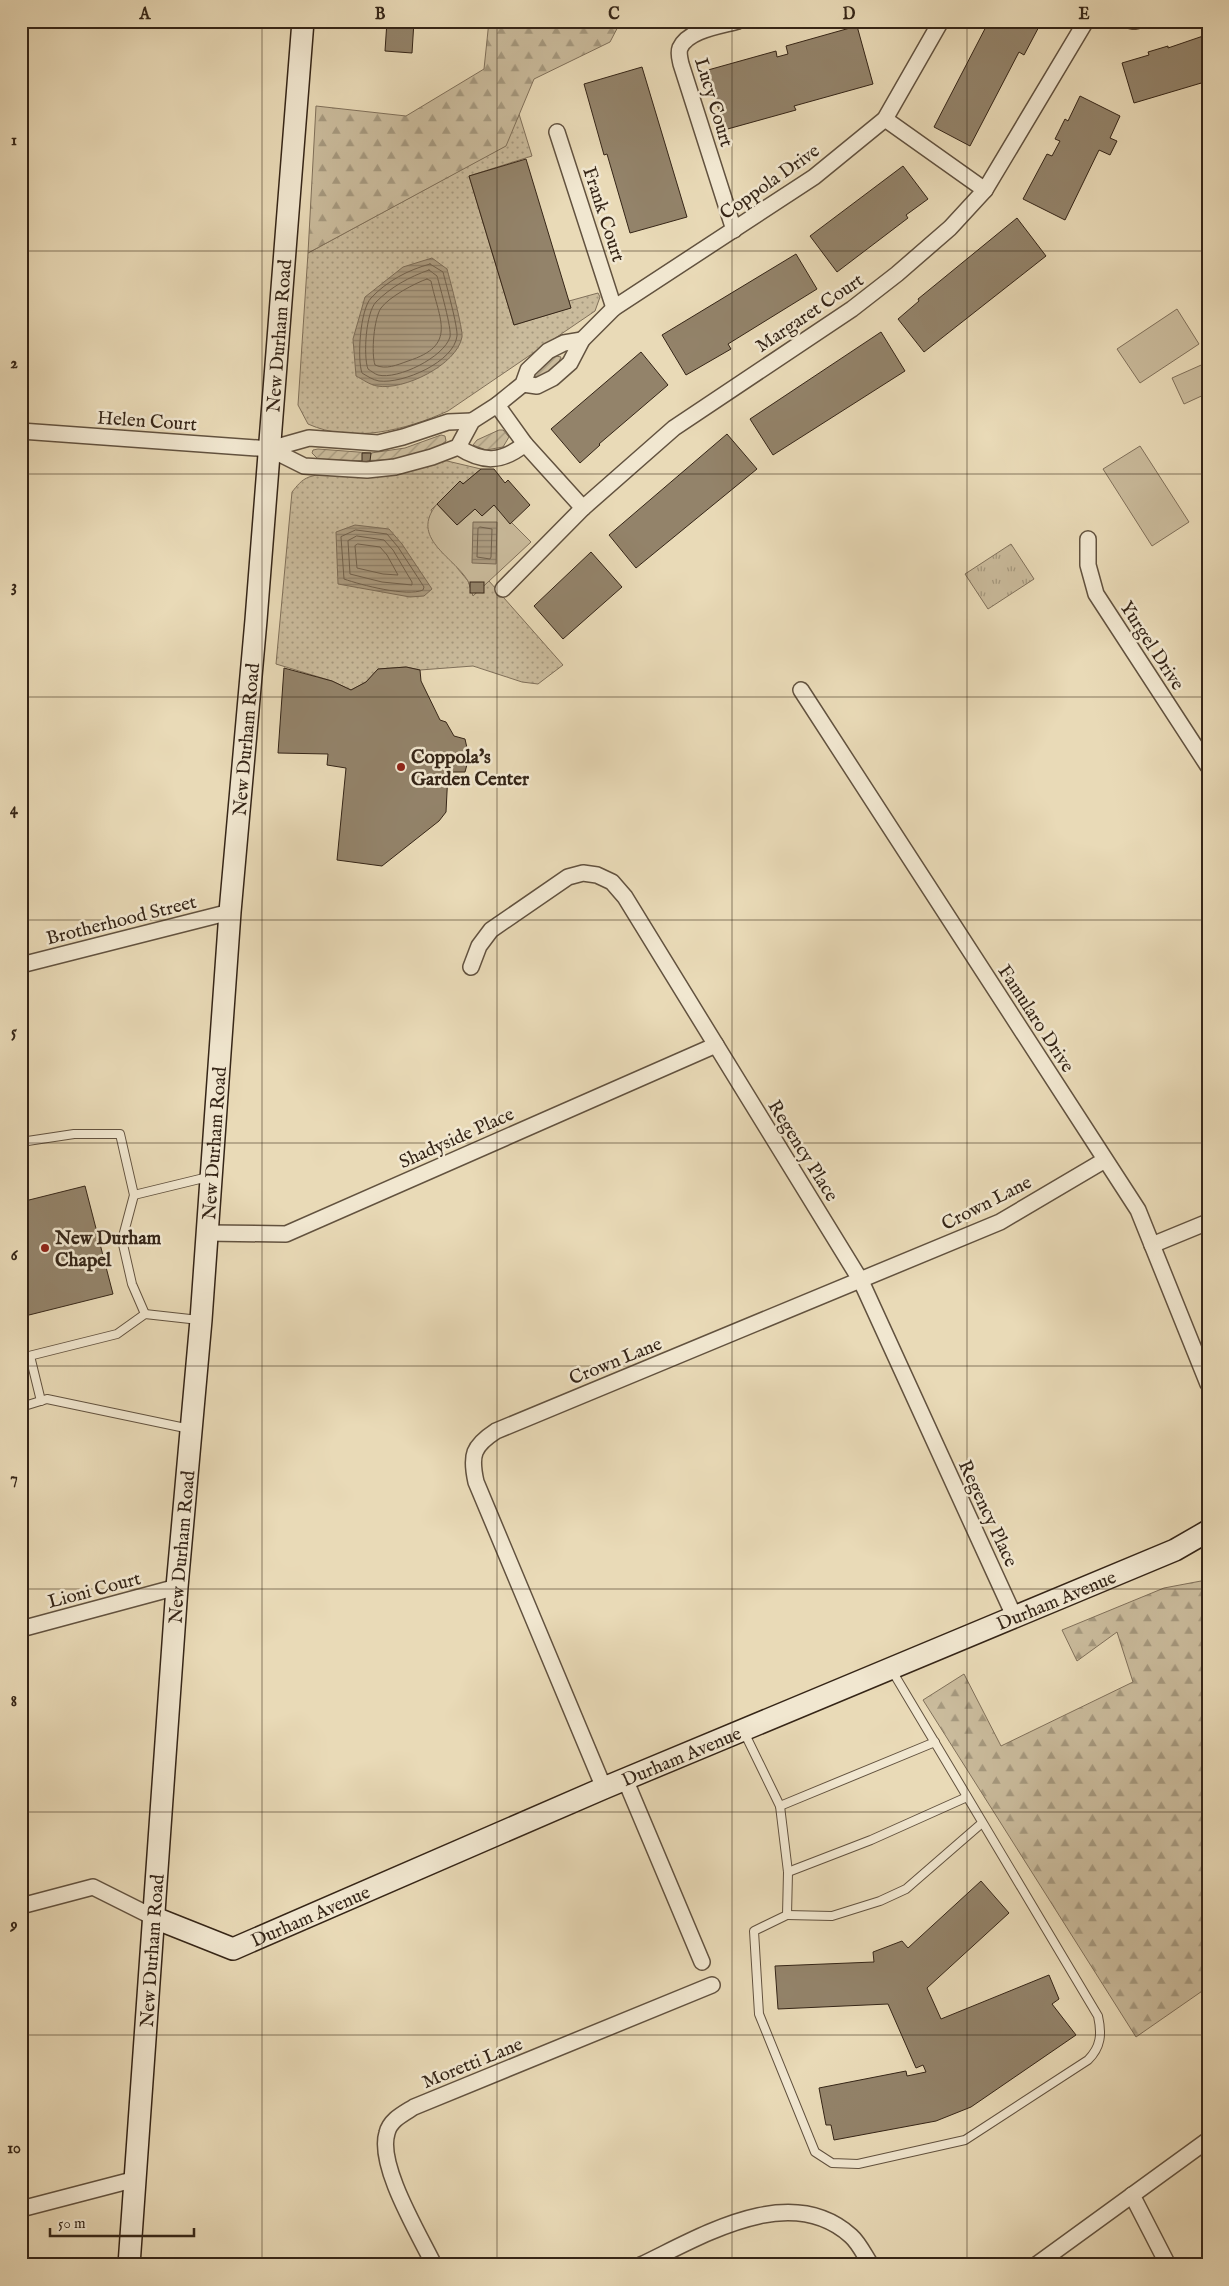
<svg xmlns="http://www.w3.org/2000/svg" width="1229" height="2286" viewBox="0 0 1229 2286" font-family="'IM FELL English',serif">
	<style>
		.grass { fill: url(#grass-dots); stroke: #80705a }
		.forest { fill: url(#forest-firs); stroke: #80705a }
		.park { fill: url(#park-tufts); stroke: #80705a }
		.garden { fill: url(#garden-furrows); stroke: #80705a }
		.pitch { fill: #cabb9c; stroke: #80705a }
		.water { fill: url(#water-rules); stroke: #7c6c57 }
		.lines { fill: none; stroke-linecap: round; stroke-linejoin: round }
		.shore { stroke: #70604c; stroke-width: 1 }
		.building { fill: #93836a; stroke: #352517 }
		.service-casing { stroke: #62523f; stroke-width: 10 }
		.minor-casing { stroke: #62523f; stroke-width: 18 }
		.secondary-casing { stroke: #352517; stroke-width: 24 }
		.service { stroke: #f1e7d0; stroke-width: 8 }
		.minor { stroke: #f1e7d0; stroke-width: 15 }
		.secondary { stroke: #f1e7d0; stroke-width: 21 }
		.grid { fill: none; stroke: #352517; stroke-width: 1; stroke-opacity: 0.55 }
		.poi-dot { fill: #8f2418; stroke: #f1e7d0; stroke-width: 2 }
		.labels { text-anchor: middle; stroke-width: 5; stroke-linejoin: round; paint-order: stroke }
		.street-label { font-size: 19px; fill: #352517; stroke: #f1e7d0 }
		.poi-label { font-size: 19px; font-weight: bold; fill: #352517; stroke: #f1e7d0; text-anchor: start }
		.neatline { fill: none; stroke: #352517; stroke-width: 2 }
		.grid-label { font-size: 16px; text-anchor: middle; font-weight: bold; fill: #352517 }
	</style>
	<defs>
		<pattern id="grass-dots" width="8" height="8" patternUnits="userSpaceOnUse" patternTransform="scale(1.25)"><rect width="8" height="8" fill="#cabb9c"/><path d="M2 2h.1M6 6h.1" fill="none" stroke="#a5987e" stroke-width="1.8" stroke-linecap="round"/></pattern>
		<pattern id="forest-firs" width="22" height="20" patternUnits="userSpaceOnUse" patternTransform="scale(1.25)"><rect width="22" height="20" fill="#cabb9c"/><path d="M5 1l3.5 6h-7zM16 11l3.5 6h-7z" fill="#a5987e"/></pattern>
		<pattern id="park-tufts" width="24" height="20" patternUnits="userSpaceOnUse" patternTransform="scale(1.25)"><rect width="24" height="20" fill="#cabb9c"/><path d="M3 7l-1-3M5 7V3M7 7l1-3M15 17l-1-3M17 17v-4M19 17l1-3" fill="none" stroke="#a5987e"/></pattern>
		<pattern id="garden-furrows" width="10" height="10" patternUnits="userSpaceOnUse" patternTransform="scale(1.25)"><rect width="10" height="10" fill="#cabb9c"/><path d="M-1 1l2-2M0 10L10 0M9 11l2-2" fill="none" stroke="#a5987e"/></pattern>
		<pattern id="water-rules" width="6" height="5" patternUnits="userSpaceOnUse" patternTransform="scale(1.25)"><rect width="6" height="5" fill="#ac9c81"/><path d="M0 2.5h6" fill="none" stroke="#8d7f69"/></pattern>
	</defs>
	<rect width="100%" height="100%" fill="#e9dab7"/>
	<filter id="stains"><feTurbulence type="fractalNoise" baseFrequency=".004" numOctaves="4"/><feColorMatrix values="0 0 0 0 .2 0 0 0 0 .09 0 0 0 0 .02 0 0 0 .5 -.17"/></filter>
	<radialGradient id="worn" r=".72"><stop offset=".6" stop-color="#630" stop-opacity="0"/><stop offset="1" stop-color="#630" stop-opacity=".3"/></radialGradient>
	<g class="grass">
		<path d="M519 114 532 156 469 176 514 325 570 308 569 301 598 293 600 297 595 311 448 411C406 430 352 444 308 424L298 405 308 253 505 146Z"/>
		<path d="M443 460 481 469 463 484 460 481 431 510 458 569 468 581 473 595 489 581 563 665 538 684 522 682 473 666 420 670 406 667 378 669 366 682 351 690 332 681 276 664 292 492C297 486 301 480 309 477 325 471 346 478 363 477 391 477 417 470 443 460Z"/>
	</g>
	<g class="forest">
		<polygon points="489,21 621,21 610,42 534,79 506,146 308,253 316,106 406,116 484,69"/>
		<polygon points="1201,1581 1208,1593 1208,1987 1136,2037 923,1700 964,1674 1001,1746 1133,1682 1117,1632 1077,1661 1062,1630 1164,1588"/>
	</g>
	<polygon class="park" points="1011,544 1034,579 988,609 965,574"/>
	<g class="garden">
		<polygon points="556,356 561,357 558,364 541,378 535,377 534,372"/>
		<polygon points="499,430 503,430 509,437 503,447 486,450 473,445 477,440"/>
		<path d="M441 435 445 436 446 441C420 465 351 461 318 459L312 453 313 450 318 449 371 453 405 448Z"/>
	</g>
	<g class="pitch">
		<polygon points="1177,309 1199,344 1140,383 1117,349"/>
		<polygon points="1208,362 1208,393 1184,404 1172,378"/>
		<polygon points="1140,446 1189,522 1152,546 1103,469"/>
		<path d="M437 504 457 525 475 509 482 516 494 505 531 542 473 596C471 591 470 585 468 581 453 556 409 538 437 504Z"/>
	</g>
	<g class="water">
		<path d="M432 258 447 269C450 280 463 329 462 337 457 365 403 391 377 386 370 385 362 379 356 376L353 339 365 297 403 267Z"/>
		<polygon points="473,522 497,522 496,564 472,563"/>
		<polygon points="355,525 389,529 402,544 432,589 424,596 410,597 338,584 336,532"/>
	</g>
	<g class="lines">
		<g class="shore">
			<path d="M430 264 443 272C446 284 458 327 457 336 454 362 403 384 379 381 373 380 367 376 362 373 357 359 360 310 371 298 387 281 408 270 430 264Z"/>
			<path d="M429 270 437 276C440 287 452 329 450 337 444 357 398 380 378 375 375 374 371 371 368 369 363 356 366 312 376 302 391 287 409 277 429 270Z"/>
			<path d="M427 279 431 281C439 320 458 345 408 361 397 365 386 370 375 365 371 353 374 318 381 308 389 297 415 283 427 279Z"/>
			<polygon points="480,527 492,529 491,557 490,559 477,557 478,529"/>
			<path d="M356 530 387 534 398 547 424 587 423 590C407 597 361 585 344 579L341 537Z"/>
			<polygon points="357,536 384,540 393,550 412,582 412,585 382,582 350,574 348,541"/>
			<polygon points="358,544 380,547 387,555 398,575 383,574 357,568 355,546"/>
		</g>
	</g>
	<g class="building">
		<polygon points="387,21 414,21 412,53 385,51"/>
		<polygon points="989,21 1042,21 1024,55 1019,52 970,146 934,127"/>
		<polygon points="857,26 873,84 794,106 796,110 724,130 708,70 776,51 777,57 788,54 786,46"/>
		<polygon points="1206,35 1208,35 1208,81 1134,103 1122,63 1149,55 1148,52 1168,46 1168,48"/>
		<polygon points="642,67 687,217 630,233 607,154 604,155 584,84"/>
		<polygon points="1080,96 1120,116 1110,138 1117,141 1110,155 1099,150 1065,220 1023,199 1047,154 1052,156 1060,141 1055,139 1065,119 1068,121"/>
		<polygon points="526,159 571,308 514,325 469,176"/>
		<polygon points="903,166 928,199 906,215 908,218 837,272 810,236"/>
		<polygon points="1017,218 1046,256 924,352 898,319 919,301 918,299"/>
		<polygon points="796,254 817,289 728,344 731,349 686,375 662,335"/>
		<polygon points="881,332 905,371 773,455 750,419"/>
		<polygon points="641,352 668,385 599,444 600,445 580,463 551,429"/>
		<polygon points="727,434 757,469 636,568 609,535"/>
		<polygon points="362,453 371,453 370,461 362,462"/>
		<polygon points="481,469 494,469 505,483 508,480 530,505 510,524 494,505 482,516 475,509 457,525 437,504 460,481 463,484"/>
		<polygon points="591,552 622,587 563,639 534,606"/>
		<rect x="470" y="582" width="14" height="11"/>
		<polygon points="406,667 420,670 421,681 440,720 446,722 454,736 465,739 469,757 465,772 448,772 446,812 439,821 382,866 337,860 346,768 327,765 328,754 278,753 284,668 332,681 351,690 366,682 378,669"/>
		<polygon points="85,1186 113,1294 21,1317 21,1202"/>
		<polygon points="981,1881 1009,1913 927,1988 941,2019 1049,1975 1059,1999 1052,2004 1076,2035 971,2107 936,2121 834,2140 831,2125 826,2125 819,2088 906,2071 907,2076 926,2072 923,2065 916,2068 888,2004 778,2009 775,1966 874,1962 873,1952 902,1941 908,1948"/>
	</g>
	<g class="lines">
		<defs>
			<g id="service">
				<polyline points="21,1142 74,1134 120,1134 134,1195 122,1240 132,1284 145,1314"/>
				<polyline points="134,1195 208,1177"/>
				<polyline points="30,1356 41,1401"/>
				<polyline points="21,1358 117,1334 145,1314 199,1320"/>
				<polyline points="21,1407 47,1399 190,1429"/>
				<path d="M744 1732 780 1806 788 1872 787 1915 754 1931 759 2014 815 2152 832 2163 858 2164 965 2140 1088 2060C1101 2047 1102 2034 1098 2016L891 1669"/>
				<polyline points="780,1806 935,1742"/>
				<polyline points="788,1872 871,1840 967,1797"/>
				<polyline points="787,1915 832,1916 880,1901 906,1889 982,1823"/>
			</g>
			<g id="minor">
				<polyline points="1132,21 1136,21"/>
				<polyline points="885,119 985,190"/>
				<polyline points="557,132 614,308"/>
				<path d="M734 230 681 64C680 59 678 53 680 48 688 30 720 26 738 21"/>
				<polyline points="523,384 537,386 553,378 570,363 582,340 614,308 814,177 885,119 941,21"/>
				<polyline points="497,405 525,444 583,508"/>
				<polyline points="21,431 270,449 309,438 378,443 403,437 448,422 472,421"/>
				<path d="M458 447C483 463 501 463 525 444"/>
				<polyline points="270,449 304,466 367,470 395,467 432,457 458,447 472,421 497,405 523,384 528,370 548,351 564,343 582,340"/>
				<polyline points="1088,539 1088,565 1096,594 1208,766"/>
				<polyline points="503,589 583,508 674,428 852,309 897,274 950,228 985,190 1086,21"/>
				<polyline points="801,690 1138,1210 1208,1384"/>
				<polyline points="21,965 230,912"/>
				<polyline points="471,967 479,946 491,930 568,877 583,873 597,875 612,882 625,897 861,1281 1015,1618"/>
				<polyline points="206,1233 286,1234 716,1045"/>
				<polyline points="1152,1245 1208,1222"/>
				<polyline points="21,1629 177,1587"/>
				<polyline points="625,1779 702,1962"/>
				<path d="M604 1788 476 1482C470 1455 473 1446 496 1431L1000 1222 1105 1160"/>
				<polyline points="21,1906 93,1887 155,1918"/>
				<polyline points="1132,2195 1168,2265"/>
				<polyline points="21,2209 136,2179"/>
				<path d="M434 2265C419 2234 377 2165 387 2133 390 2120 403 2114 414 2107L712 1985"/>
				<path d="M641 2265C702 2236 790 2181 851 2236 859 2243 865 2256 871 2265"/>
				<polyline points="1036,2265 1208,2140"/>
			</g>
			<g id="secondary">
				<path id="s1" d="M155 1918 233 1949 604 1788 1175 1550 1208 1531"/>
				<path id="s2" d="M129 2265 177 1587 201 1320 230 912 256 620 303 21"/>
			</g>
		</defs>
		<use href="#service" class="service-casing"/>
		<use href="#minor" class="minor-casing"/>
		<use href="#secondary" class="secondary-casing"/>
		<use href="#service" class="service"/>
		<use href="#minor" class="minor"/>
		<use href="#secondary" class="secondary"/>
	</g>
	<path class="grid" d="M262 21V2265M497 21V2265M732 21V2265M967 21V2265M21 251H1208M21 474H1208M21 697H1208M21 920H1208M21 1143H1208M21 1366H1208M21 1589H1208M21 1812H1208M21 2035H1208"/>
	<g class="poi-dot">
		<circle cx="401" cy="767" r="5"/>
		<circle cx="45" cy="1248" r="5"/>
	</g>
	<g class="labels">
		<g class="street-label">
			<text transform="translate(715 102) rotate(73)" y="7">Lucy Court</text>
			<text transform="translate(769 181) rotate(-35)" y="7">Coppola Drive</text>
			<text transform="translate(605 214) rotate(72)" y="7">Frank Court</text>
			<text transform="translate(809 312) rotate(-34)" y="7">Margaret Court</text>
			<text dy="7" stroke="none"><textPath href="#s2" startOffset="1935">New Durham Road</textPath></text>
			<text transform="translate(147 420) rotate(4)" y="7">Helen Court</text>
			<text transform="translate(1153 645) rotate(57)" y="7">Yurgel Drive</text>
			<text dy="7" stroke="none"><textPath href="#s2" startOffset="1530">New Durham Road</textPath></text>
			<text transform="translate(121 919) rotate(-14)" y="7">Brotherhood Street</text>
			<text transform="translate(1037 1018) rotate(57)" y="7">Famularo Drive</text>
			<text transform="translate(456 1137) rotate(-24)" y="7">Shadyside Place</text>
			<text dy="7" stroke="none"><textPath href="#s2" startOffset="1125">New Durham Road</textPath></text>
			<text transform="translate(804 1150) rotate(58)" y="7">Regency Place</text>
			<text transform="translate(986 1202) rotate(-27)" y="7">Crown Lane</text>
			<text transform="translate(615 1360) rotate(-22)" y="7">Crown Lane</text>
			<text transform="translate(989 1513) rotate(65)" y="7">Regency Place</text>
			<text dy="7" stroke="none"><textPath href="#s2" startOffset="720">New Durham Road</textPath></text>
			<text transform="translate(94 1589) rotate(-15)" y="7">Lioni Court</text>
			<text dy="7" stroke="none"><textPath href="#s1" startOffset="978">Durham Avenue</textPath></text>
			<text dy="7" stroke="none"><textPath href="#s1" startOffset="572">Durham Avenue</textPath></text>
			<text dy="7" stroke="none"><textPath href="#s1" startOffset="168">Durham Avenue</textPath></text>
			<text dy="7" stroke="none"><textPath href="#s2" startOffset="315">New Durham Road</textPath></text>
			<text transform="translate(472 2062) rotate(-22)" y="7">Moretti Lane</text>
		</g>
		<g class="poi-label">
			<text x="411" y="763">Coppola's<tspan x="411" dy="22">Garden Center</tspan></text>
			<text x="55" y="1244">New Durham<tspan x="55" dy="22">Chapel</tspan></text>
		</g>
	</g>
	<rect width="1229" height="2286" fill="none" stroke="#e9dab7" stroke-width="55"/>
	<path d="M50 2228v8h144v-8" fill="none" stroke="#352517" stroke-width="2.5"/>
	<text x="58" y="2228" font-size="15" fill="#352517" stroke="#f1e7d0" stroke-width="4" paint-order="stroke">50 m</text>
	<rect x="28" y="28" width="1174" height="2230" class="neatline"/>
	<g class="grid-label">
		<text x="145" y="19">A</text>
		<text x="380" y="19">B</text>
		<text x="614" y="19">C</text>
		<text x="849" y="19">D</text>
		<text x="1084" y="19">E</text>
		<text x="14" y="145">1</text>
		<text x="14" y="368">2</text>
		<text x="14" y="591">3</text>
		<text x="14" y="814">4</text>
		<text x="14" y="1037">5</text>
		<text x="14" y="1260">6</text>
		<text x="14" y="1483">7</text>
		<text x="14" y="1706">8</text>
		<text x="14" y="1930">9</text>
		<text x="14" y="2153">10</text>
	</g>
	<rect width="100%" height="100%" filter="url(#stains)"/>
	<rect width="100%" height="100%" fill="url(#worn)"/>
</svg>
